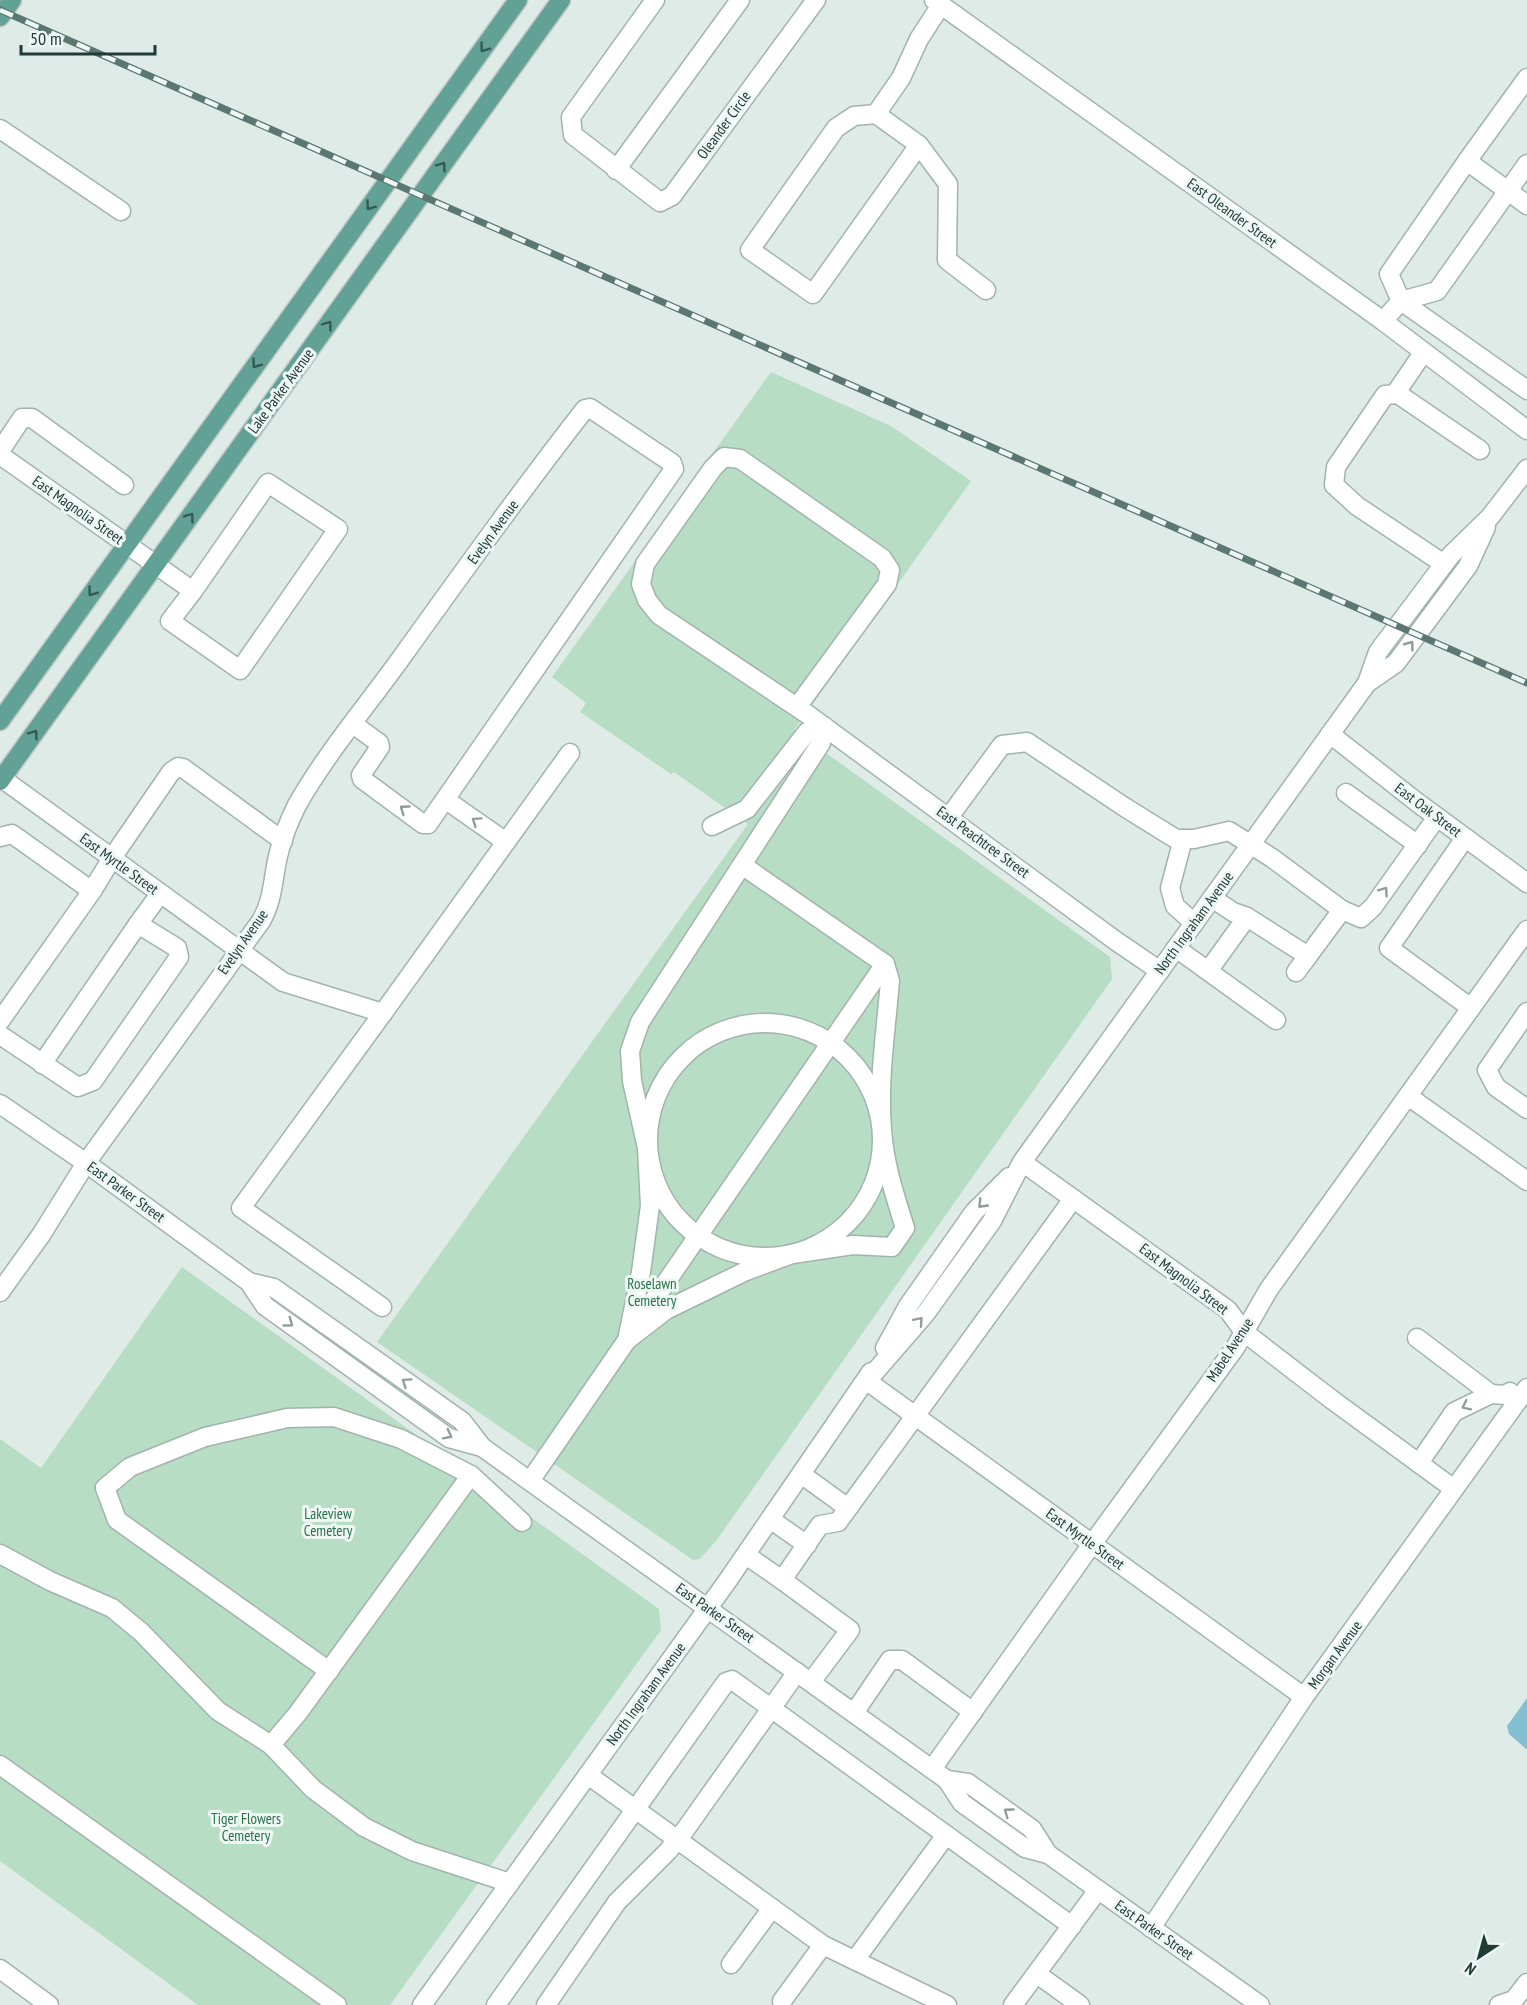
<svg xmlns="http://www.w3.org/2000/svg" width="1527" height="2005" viewBox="0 0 1527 2005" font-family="'PT Sans Narrow',sans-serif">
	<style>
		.green { fill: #b7ddc4 }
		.water { fill: #85c0d2 }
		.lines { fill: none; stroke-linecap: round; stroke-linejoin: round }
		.minor-casing { stroke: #a2b3ae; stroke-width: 21 }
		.major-casing { stroke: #c1c8c7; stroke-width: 21 }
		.minor { stroke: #fff; stroke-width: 18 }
		.major { stroke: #62a296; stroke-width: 18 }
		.rail-casing { stroke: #5a7771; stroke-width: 7 }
		.rail { stroke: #eff7f4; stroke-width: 4.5; stroke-dasharray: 14; stroke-linecap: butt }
		.oneway { stroke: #345a53 }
		.oneway2 { stroke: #909d9a }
		.labels { text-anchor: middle; stroke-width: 6; stroke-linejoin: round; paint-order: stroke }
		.street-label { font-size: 15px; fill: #203b36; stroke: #eff7f4 }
		.park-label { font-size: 15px; fill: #29734b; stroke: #eff7f4 }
	</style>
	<rect width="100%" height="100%" fill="#dfebe6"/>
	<g class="green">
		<polygon points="771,372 891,426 971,481 794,730 1110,957 1112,979 716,1541 700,1559 693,1560 377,1342 748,824 674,772 671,774 580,712 586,703 552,677"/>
		<polygon points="182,1267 659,1609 661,1630 390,2005 198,2005 0,1861 0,1439 41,1468"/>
	</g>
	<polygon class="water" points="1527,1698 1527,1748 1526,1749 1509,1734 1507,1726"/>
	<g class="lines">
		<defs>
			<g id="minor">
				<polyline points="655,0 571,117 573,135 660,202 672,196 816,0"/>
				<polyline points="934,0 1383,321 1527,430"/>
				<polyline points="876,114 919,145 813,294 750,250 836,128 854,116 876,114 901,78 919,39 941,5"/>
				<polyline points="0,129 121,211"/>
				<polyline points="919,145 948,184 947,260 986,290"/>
				<polyline points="1467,161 1527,78"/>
				<polyline points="616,170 740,0"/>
				<polyline points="1527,205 1467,161 1389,274 1401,301 1527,390"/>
				<polyline points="1383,321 1401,301 1437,291 1527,164"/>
				<polyline points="1395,394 1423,353"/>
				<polyline points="0,451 22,418 32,418 124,485"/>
				<polyline points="0,455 193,591 170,621 240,670 338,529 268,483 193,591"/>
				<polyline points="1444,564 1357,506 1334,485 1336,467 1385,395 1398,394 1480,450"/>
				<polyline points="1367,683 1396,663 1468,566 1486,527"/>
				<polyline points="797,707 887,584 890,570 882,558 740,459 724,457 713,468 645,564 641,584 647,600 659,615 807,714 1116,941 1160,971"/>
				<polyline points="1330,734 1418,803 1527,883"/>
				<polyline points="0,777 283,982 383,1013 570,753"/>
				<polyline points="1346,793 1418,845"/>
				<polyline points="446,800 506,842"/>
				<polyline points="949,817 1002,745 1027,742 1126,808 1176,839 1194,839 1229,831 1272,858 1342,910 1308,956 1247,917 1208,971"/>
				<polyline points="0,837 12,834 92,891 112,858 171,772 178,767 183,768 283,841"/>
				<polyline points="1465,838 1389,948 1471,1008"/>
				<polyline points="1183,839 1170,888 1175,906 1194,923"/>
				<polyline points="1212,898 1233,912 1247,917"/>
				<polyline points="1342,910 1361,918 1373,907 1437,817"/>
				<polyline points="1176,948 1276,1020"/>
				<polyline points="1296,972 1308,956"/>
				<polyline points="1527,1012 1487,1070 1496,1087 1527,1109"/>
				<polyline points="0,1021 92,891"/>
				<circle cx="765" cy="1140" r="117"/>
				<polyline points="0,1035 78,1087 93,1081 179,957 177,948 138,924 160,894"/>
				<polyline points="42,1064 138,924"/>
				<polyline points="1408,1096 1527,1181"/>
				<polyline points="0,1104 86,1163 249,1282 265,1306 449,1438 482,1447"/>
				<polyline points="1022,1162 1228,1310 1244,1332 1331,1399 1454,1489"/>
				<polyline points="249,1282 274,1288 462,1421 482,1447 947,1780 962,1803 1025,1848 1048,1854"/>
				<path d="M0 1292 41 1235 86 1163 261 921C273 901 273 878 278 856 282 839 289 821 297 805 326 754 365 708 399 661 460 576 521 491 585 409L590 408 672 463 674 469 428 824H423L362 779 361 775 380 747 379 743 353 724"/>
				<polyline points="382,1307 241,1208 383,1013"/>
				<polyline points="636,1326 885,964"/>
				<polyline points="1417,1338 1491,1394"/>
				<path d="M627 1340 666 1310 746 1271 792 1254 853 1245 892 1247 905 1228C895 1196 884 1163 882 1129 878 1080 886 1030 890 981L885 964 742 865"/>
				<polyline points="885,1348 908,1306 974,1212 1009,1177"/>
				<polyline points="867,1381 926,1313 992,1221 1022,1162 1367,683 1378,652 1444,564 1451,555 1490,517 1527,469"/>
				<polyline points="867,1381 1304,1697"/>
				<polyline points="1419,1463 1454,1412 1491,1394 1506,1395 1510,1392 1518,1400"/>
				<polyline points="801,1474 848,1508"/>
				<polyline points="530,1481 627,1340 641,1272 650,1206 647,1148 632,1081 630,1051 640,1022 821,743 824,726 807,732 747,809 712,826"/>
				<polyline points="770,1519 807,1545"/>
				<polyline points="0,1554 50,1581 112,1608 141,1632 218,1711 271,1745 313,1789 364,1827 412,1851 510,1883"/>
				<polyline points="746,1555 782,1580"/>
				<polyline points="329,1671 117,1520 105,1488 130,1467 205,1437 287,1418 334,1417 401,1439 471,1475 522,1522"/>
				<polyline points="811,1682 850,1630 782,1580 820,1525 838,1522 1073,1199"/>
				<polyline points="854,1713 890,1660 902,1660 973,1712"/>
				<polyline points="271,1745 298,1713 471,1475"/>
				<polyline points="0,1765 337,2005"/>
				<polyline points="932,1769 1092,1544 1235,1348 1269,1289 1527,930"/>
				<polyline points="588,1775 823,1945 947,2005"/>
				<polyline points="947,1780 968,1783 1032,1829 1048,1854 1260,2005"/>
				<polyline points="1151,1928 1304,1697 1527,1388"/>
				<polyline points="855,1960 946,1835"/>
				<polyline points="731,1964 772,1908"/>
				<polyline points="0,1969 49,2005"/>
				<polyline points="1037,1974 1080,2005"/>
				<polyline points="782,2001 823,1945"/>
				<polyline points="422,2005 726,1583 871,1372"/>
				<polyline points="496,2005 726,1682 732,1680 1072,1926"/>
				<polyline points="546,2005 617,1902 668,1851 685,1830 797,1672"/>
				<polyline points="1013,2005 1098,1890"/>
				<polyline points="1499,2005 1514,2000 1527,1983"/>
			</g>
			<g id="major">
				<polyline points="0,17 12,0"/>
				<polyline points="0,721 518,0"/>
				<polyline points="0,781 561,0"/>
			</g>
		</defs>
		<use href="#minor" class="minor-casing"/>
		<use href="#major" class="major-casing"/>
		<use href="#minor" class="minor"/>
		<use href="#major" class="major"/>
		<defs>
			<polyline id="rail" points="0,10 1527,683"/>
		</defs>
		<use href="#rail" class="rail-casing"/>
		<use href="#rail" class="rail"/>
	</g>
	<defs><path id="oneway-chevron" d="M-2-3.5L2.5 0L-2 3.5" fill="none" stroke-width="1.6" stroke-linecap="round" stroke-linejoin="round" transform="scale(1.5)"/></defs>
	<g class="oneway">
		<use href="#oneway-chevron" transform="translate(484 48) rotate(126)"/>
		<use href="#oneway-chevron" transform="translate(442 166) rotate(-54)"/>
		<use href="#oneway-chevron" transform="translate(370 206) rotate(126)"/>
		<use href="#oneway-chevron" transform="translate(328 325) rotate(-54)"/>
		<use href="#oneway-chevron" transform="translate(256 364) rotate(126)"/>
		<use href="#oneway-chevron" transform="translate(190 517) rotate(-54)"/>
		<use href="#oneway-chevron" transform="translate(92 592) rotate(126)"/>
		<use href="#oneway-chevron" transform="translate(34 734) rotate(-54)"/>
	</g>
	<g class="oneway2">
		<use href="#oneway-chevron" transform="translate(1410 645) rotate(-53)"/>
		<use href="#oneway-chevron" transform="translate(404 809) rotate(-144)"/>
		<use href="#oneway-chevron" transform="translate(476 821) rotate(-145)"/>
		<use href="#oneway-chevron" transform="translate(1384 891) rotate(-54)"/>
		<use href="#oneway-chevron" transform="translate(982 1204) rotate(134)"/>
		<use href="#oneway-chevron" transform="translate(919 1321) rotate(-49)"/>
		<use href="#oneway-chevron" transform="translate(289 1323) rotate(36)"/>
		<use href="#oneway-chevron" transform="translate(406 1382) rotate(-145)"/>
		<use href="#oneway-chevron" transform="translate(1466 1406) rotate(154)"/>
		<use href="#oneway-chevron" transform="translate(448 1435) rotate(27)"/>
		<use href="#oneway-chevron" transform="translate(1008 1812) rotate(-144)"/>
	</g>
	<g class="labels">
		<g class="street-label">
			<text transform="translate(724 125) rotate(-54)" y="5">Oleander Circle</text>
			<text transform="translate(1232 213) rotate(36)" y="5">East Oleander Street</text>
			<text transform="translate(281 391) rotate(-54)" y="5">Lake Parker Avenue</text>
			<text transform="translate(78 510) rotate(35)" y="5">East Magnolia Street</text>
			<text transform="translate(493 532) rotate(-54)" y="5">Evelyn Avenue</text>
			<text transform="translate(1428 810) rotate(37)" y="5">East Oak Street</text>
			<text transform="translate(983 842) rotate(36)" y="5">East Peachtree Street</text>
			<text transform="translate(119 864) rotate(36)" y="5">East Myrtle Street</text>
			<text transform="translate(1194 923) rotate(-54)" y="5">North Ingraham Avenue</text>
			<text transform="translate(243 942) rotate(-55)" y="5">Evelyn Avenue</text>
			<text transform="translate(126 1192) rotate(36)" y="5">East Parker Street</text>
			<text transform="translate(1184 1279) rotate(37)" y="5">East Magnolia Street</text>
			<text transform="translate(1230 1350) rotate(-57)" y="5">Mabel Avenue</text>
			<text transform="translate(1085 1539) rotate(36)" y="5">East Myrtle Street</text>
			<text transform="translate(715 1613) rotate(35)" y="5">East Parker Street</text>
			<text transform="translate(1335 1655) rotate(-54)" y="5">Morgan Avenue</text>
			<text transform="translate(646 1694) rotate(-54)" y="5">North Ingraham Avenue</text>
			<text transform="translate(1154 1930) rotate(35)" y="5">East Parker Street</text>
		</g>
		<g class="park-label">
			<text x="652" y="1289">Roselawn<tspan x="652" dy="17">Cemetery</tspan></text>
			<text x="328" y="1519">Lakeview<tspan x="328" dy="17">Cemetery</tspan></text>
			<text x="246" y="1824">Tiger Flowers<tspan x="246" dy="17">Cemetery</tspan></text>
		</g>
	</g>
	<g transform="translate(1479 1957) rotate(216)" stroke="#eff7f4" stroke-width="4.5" paint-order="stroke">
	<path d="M0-4.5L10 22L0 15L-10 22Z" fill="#203b36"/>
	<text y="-9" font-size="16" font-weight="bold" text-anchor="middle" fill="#203b36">N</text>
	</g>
	<path d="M21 45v9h134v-9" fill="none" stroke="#203b36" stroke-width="3"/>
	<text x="30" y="45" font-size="18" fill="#203b36" stroke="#eff7f4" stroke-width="4.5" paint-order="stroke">50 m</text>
</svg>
